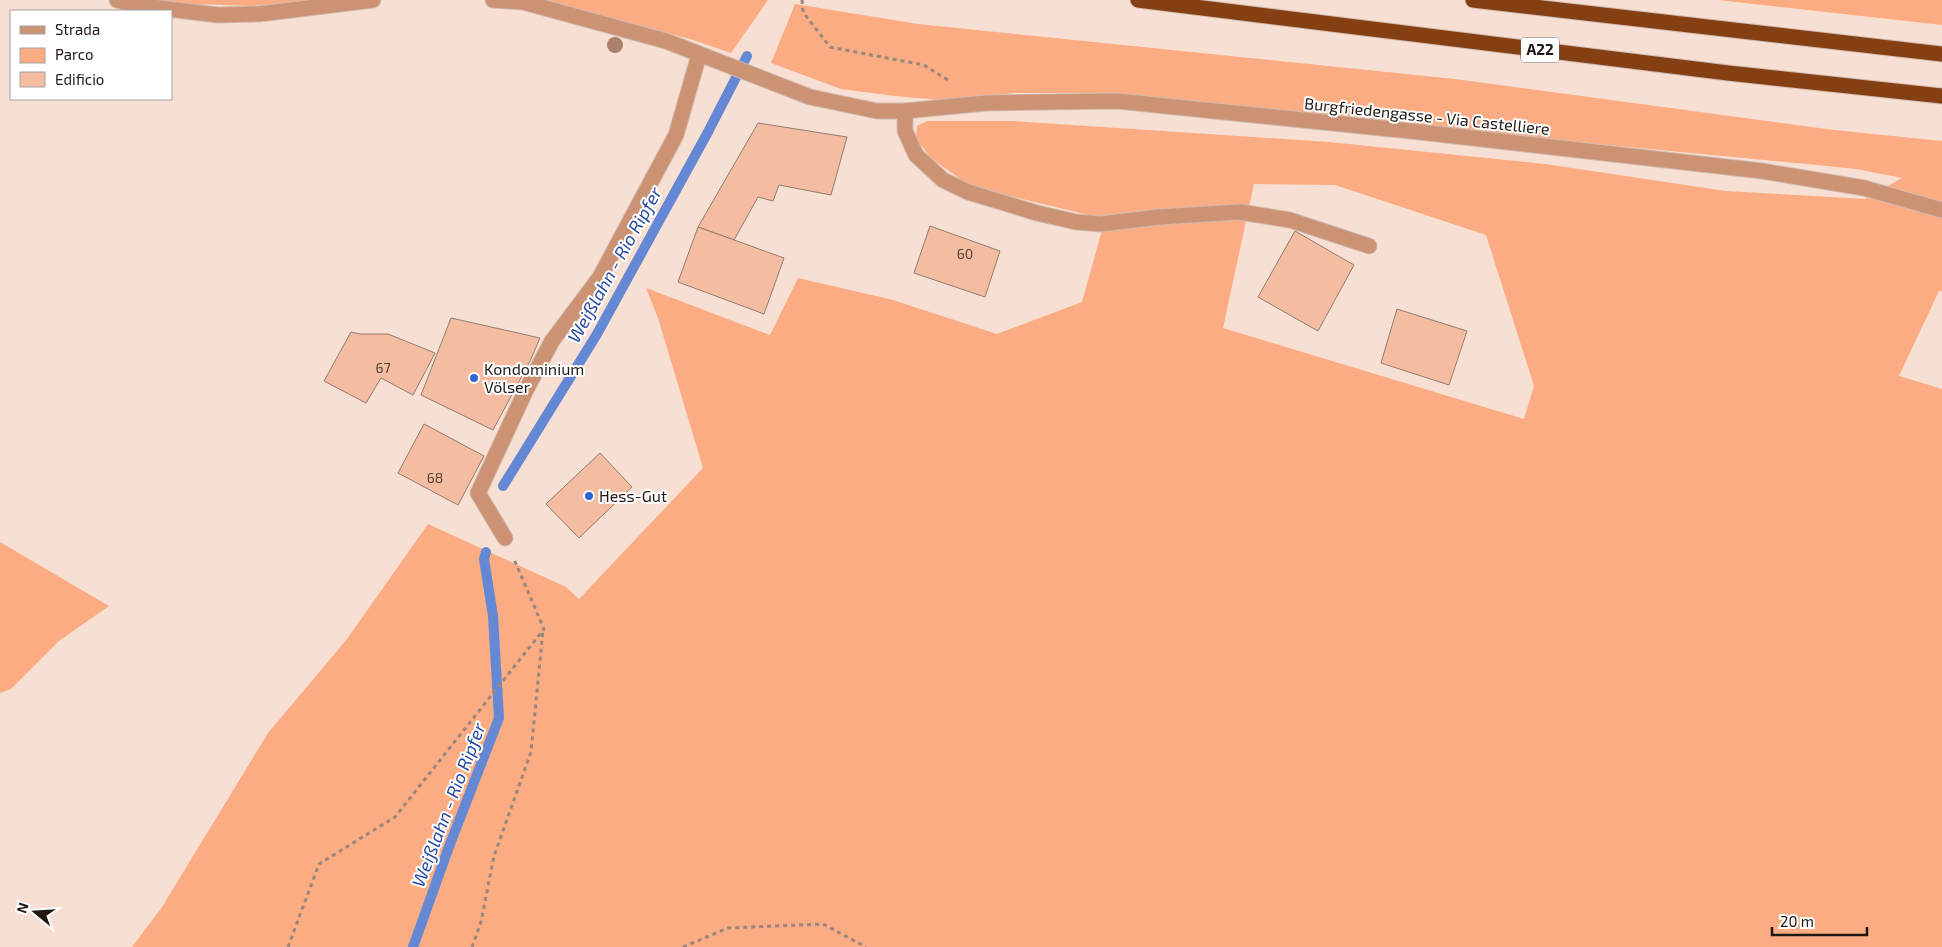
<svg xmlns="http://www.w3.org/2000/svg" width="1942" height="947" viewBox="0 0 1942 947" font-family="'Exo 2',sans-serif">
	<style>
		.green { fill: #fbac83; fill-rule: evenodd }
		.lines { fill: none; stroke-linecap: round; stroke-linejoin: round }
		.stream { stroke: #6488d4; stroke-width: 10 }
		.building { fill: #f4bda1; stroke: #917c70 }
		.minor-casing { stroke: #d1bbb0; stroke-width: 17 }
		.highway-casing { stroke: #d1bbb0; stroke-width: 17 }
		.path { stroke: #99877f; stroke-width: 3; stroke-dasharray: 4 4; stroke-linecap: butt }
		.minor { stroke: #cc9274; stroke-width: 15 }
		.highway { stroke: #843f13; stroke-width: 15 }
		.tree { fill: #aa8068 }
		.poi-dot { fill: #3463d3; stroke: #fff; stroke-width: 2 }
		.labels { text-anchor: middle; stroke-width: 4; stroke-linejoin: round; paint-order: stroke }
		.number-label { font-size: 14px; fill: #554036 }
		.shield { fill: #fff; stroke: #635d5a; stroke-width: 1 }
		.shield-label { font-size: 15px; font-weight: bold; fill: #201713 }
		.street-label { font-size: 16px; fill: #201713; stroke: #fff }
		.poi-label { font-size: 16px; fill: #201713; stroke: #fff; text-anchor: start }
		.water-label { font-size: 18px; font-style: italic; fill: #2449a3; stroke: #fff }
	</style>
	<rect width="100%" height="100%" fill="#f8dfd3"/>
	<g class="green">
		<polygon points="150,0 327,0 253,6 164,3"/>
		<polygon points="536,0 768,0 731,53 690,39"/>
		<polygon points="1718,0 1942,0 1942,25"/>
		<path d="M795 4 918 24 1455 79 1834 130 1942 141V291H1939L1899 376 1942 389V947H132L162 907 268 733 347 639 428 524 566 587 579 599 703 468 658 318 646 288 770 335 798 278 893 300 997 334 1082 302 1105 219 972 187 932 159 916 139 917 126 927 121H1014L1329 142 1545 164 1726 191 1865 199 1902 178 1856 169 1817 165 1398 125 1091 93H1015L950 101 895 96 841 89 771 63ZM1254 184 1335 185 1486 235 1534 386 1524 419 1223 328Z"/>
		<polygon points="0,542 109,606 59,641 11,689 0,693"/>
	</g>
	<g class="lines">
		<g class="stream">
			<polyline points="503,486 597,334 708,132 747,56"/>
			<polyline points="413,947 450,844 499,718 493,616 484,559 486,552"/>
		</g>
	</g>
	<g class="building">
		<polygon points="758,123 847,137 831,195 779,185 773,201 758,197 734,240 698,227"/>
		<polygon points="930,226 1000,251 985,297 914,273"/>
		<polygon points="698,227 784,258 764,314 678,282"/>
		<polygon points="1295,231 1354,265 1318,331 1258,297"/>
		<polygon points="1397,309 1467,331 1449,385 1381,363"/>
		<polygon points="451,318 540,338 530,361 493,430 421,395"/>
		<polygon points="351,332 360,334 388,334 435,353 413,395 381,378 366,403 324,381"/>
		<polygon points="424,424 484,456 458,505 398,473"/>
		<polygon points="600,453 632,487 579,538 546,504"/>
	</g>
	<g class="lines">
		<defs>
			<g id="minor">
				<polyline points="117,0 135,5 218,15 259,14 373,0"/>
				<polyline points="493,0 523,2 666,41 810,97 877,111 905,111 986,103 1117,101 1420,132 1762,171 1864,188 1942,210"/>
				<polyline points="905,111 905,131 916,155 943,180 968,192 1037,213 1076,222 1101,224 1159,217 1240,212 1290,220 1369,246"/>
				<polyline points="505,538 478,493 526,390 552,341 600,277 676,135 699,55"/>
			</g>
			<g id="highway">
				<polyline points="1138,0 1728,73 1942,96"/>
				<polyline points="1473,0 1942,54"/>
			</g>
		</defs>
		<use href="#minor" class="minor-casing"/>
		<use href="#highway" class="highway-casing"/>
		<g class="path">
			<polyline points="802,0 803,12 830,47 924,65 951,82"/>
			<polyline points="288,947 319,864 395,817 544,629 514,559"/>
			<polyline points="472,947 481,922 494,856 531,752 543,630"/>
			<polyline points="683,947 728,928 823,924 866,947"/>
		</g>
		<use href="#minor" class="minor"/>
		<use href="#highway" class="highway"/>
	</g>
	<circle class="tree" cx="615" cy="45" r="8"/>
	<g class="poi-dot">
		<circle cx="474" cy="378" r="5"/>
		<circle cx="589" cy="496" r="5"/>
	</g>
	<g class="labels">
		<g class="number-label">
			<text x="965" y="259">60</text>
			<text x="383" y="373">67</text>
			<text x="435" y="483">68</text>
		</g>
		<rect class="shield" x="1521" y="37.5" width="38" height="25" rx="4"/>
		<g class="shield-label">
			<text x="1540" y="55">A22</text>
		</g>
		<g class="street-label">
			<text transform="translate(1427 116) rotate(6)" y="6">Burgfriedengasse - Via Castelliere</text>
		</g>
		<g class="poi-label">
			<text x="484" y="375">Kondominium<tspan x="484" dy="18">Völser</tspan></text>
			<text x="599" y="502">Hess-Gut</text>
		</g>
		<g class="water-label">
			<text transform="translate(615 265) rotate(-61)" y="6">Weißlahn - Rio Ripfer</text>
			<text transform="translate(449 805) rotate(-69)" y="6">Weißlahn - Rio Ripfer</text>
		</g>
	</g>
	<rect x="10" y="10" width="162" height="90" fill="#ffffff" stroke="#a6a2a1"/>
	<rect x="20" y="26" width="25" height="8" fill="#cc9274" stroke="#a6a2a1"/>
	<text x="55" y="35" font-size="15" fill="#201713">Strada</text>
	<rect x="20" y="48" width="25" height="15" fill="#fbac83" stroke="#a6a2a1"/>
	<text x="55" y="60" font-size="15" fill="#201713">Parco</text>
	<rect x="20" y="72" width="25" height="15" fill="#f4bda1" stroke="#a6a2a1"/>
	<text x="55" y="85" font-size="15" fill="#201713">Edificio</text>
	<g transform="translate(35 912) rotate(288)" stroke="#ffffff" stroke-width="4" paint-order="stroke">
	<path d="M0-4L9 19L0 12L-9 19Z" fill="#201713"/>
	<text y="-8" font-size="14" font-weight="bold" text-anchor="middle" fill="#201713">N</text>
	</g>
	<path d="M1772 927v8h95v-8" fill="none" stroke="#201713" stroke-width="2.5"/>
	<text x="1780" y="927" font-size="15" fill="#201713" stroke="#ffffff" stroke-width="4" paint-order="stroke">20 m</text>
</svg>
